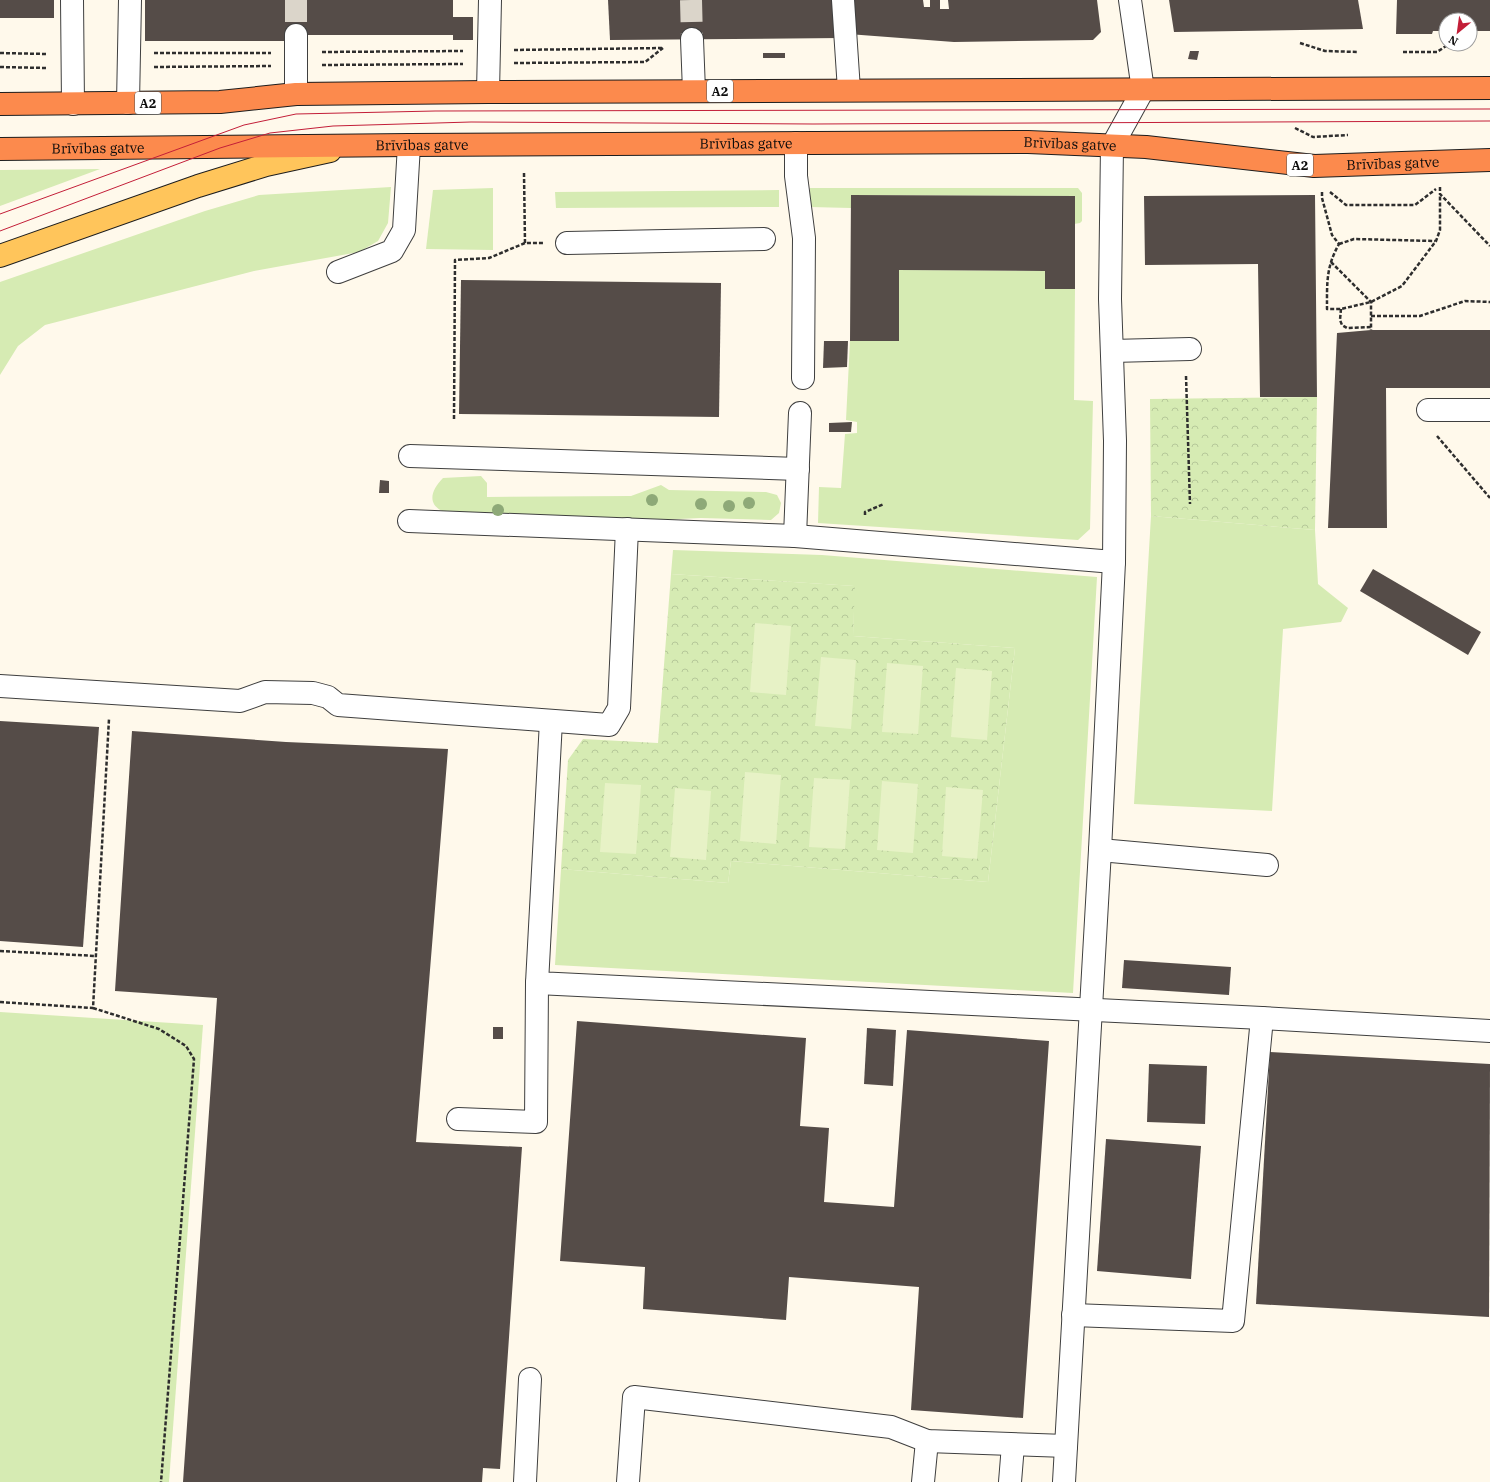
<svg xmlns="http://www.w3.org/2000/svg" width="1490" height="1482" viewBox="0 0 1490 1482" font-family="'IBM Plex Serif',serif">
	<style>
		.grass { fill: #d6ebb3 }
		.park { fill: url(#park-crowns) }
		.pitch { fill: #e7f2c6 }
		.building { fill: #554c48 }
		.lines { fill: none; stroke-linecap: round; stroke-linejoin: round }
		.minor-tunnel { stroke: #dbd5ca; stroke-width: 22; stroke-dasharray: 22 11; stroke-linecap: butt }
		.minor-casing { stroke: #3f3f3f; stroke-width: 24 }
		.major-casing { stroke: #1d1d1d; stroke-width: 24 }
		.highway-casing { stroke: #1d1d1d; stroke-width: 24 }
		.path { stroke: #2e2e2e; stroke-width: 2.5; stroke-dasharray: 4 2; stroke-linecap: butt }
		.minor { stroke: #fff; stroke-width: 22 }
		.major { stroke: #ffc55b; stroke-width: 22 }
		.highway { stroke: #fc8a4d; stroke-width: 22 }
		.tram { stroke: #c31e38; stroke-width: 1 }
		.tree { fill: #8ea978 }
		.labels { text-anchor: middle; stroke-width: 4; stroke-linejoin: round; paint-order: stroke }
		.shield { fill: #fff; stroke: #555; stroke-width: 1 }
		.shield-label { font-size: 13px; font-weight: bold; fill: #0c0c0c }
		.street-label { font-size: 14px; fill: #0c0c0c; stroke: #fff }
	</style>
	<defs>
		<pattern id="park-crowns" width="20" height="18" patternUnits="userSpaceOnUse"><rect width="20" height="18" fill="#d6ebb3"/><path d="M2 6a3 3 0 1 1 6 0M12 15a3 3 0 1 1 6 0" fill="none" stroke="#b6c899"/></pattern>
	</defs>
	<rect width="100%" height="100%" fill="#fff9eb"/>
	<g class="grass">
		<polygon points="100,169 0,206 0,170"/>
		<polygon points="391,187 388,223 378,241 359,252 254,271 45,325 18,346 0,375 0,282 205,211 259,195"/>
		<polygon points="493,188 493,250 426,249 433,190"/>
		<polygon points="810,188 1078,188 1082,193 1082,221 1080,223 1074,224 1074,196 851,195 851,208 810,207"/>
		<polygon points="779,190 779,207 556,208 555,192"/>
		<polygon points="899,270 1045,271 1045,289 1075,289 1074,400 1093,401 1090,529 1078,540 818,523 819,487 841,488 845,434 857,433 857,422 846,420 850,341 899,341"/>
		<path d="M481 476 487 483V497L631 496 661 485 669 490 766 492 777 495 781 503 779 513 771 520 701 518 588 523 448 513C426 507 430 491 443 478Z"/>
		<polygon points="1151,516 1315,530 1318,584 1348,608 1341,622 1283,629 1272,811 1134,804"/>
		<polygon points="673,550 822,555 1097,577 1073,993 555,965 561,869 728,883 731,861 988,882 1015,648 853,636 854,586 671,574"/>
		<polygon points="0,1012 203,1025 169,1482 0,1482"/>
	</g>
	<g class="park">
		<polygon points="1317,397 1315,530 1151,516 1150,399"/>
		<polygon points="671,574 855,586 853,636 1015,648 988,882 731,861 728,883 561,869 568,760 583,739 658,743"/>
	</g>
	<g class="pitch">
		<polygon points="755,623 791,626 786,695 750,692"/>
		<polygon points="821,657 856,660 851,729 815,726"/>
		<polygon points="887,663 923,666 918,734 882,732"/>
		<polygon points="956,668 992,671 987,740 951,737"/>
		<polygon points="745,772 781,775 776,844 740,841"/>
		<polygon points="814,778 850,780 845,849 809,847"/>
		<polygon points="882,781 918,784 913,853 877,850"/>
		<polygon points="605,783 641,785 636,854 600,852"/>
		<polygon points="946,787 983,790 977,859 942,856"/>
		<polygon points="675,788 711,791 706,860 670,857"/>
	</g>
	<g class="building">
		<rect x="0" y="0" width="54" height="18"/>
		<polygon points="145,0 453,0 453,17 473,17 473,40 453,40 453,35 288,35 288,41 145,41"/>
		<polygon points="608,0 840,0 841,38 610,40"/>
		<polygon points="848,0 923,0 924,7 930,7 930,0 940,0 940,9 949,9 948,0 1097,0 1101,32 1093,40 954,42 848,34"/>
		<polygon points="1169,0 1358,0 1363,29 1174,32"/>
		<polygon points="1397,0 1490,0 1490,31 1470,31 1470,20 1446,20 1446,31 1433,31 1432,34 1396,34"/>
		<polygon points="1190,51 1199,51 1197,60 1188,59"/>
		<rect x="763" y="53" width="22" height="5"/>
		<polygon points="851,195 1075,196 1075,289 1045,289 1045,271 899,270 899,341 850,341"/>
		<polygon points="1315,195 1317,397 1260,397 1258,264 1145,265 1144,196"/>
		<polygon points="461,280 721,283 719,417 459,414"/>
		<polygon points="1371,330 1490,330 1490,388 1386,388 1387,528 1328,528 1337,333"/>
		<polygon points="824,341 848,341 847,367 823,368"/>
		<polygon points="852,422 851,432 829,432 829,423"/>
		<polygon points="380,480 389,481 389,493 379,493"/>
		<polygon points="1373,569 1481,632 1468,655 1360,591"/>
		<polygon points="0,721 99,727 83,947 0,941"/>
		<polygon points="132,731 286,742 448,749 416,1142 522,1147 500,1469 483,1468 482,1482 183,1482 217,998 115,991"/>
		<polygon points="1124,960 1231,967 1229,995 1122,988"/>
		<polygon points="577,1021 806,1038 800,1126 829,1128 824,1202 894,1207 907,1030 1049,1041 1023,1418 911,1410 919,1287 789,1277 786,1320 643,1309 645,1267 560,1261"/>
		<rect x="493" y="1027" width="10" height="12"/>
		<polygon points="867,1028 896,1030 893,1086 864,1084"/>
		<polygon points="1270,1052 1490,1064 1489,1317 1256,1304"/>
		<polygon points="1149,1064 1207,1066 1205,1124 1147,1122"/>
		<polygon points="1106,1139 1201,1146 1191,1279 1097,1271"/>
	</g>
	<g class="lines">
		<g class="minor-tunnel">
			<polyline points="296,0 296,35"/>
			<polyline points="691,0 692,39"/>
		</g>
		<defs>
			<g id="minor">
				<polyline points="72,0 73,104"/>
				<polyline points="843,0 849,90"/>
				<polyline points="296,35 296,94"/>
				<polyline points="692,39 694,91"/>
				<polyline points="488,92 490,0"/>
				<polyline points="128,103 130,0"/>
				<polyline points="796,143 796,176 804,238 803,378"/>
				<polyline points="567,243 764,239"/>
				<polyline points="338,272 392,251 404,230 409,145"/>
				<polyline points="1112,351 1190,349"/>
				<polyline points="1428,410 1490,410"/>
				<polyline points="410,456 798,469"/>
				<polyline points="409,521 795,536 1114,562"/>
				<polyline points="795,536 800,413"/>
				<polyline points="0,686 240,701 265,692 313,693 328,697 338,705 609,725 619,708 627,529"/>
				<polyline points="551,721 537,983 1262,1018 1490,1031"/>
				<polyline points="1100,850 1267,865"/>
				<polyline points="458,1119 536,1122 537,983"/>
				<polyline points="1073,1315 1233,1321 1262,1018"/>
				<polyline points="525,1482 530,1379"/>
				<polyline points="628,1482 634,1397 891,1427 927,1441 1066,1446"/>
				<polyline points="923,1482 927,1441"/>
				<polyline points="1010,1482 1013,1445"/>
				<polyline points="1064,1482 1100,850 1114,562 1115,441 1110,299 1112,146 1143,90 1130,0"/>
			</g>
			<polyline id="major" points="0,256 198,186 266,165 330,151"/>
			<g id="highway">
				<polyline points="0,104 220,102 296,94 488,92 1490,88"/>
				<path id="s1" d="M0 149 409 145 1028 142 1146 147 1314 166 1490 160"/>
			</g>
		</defs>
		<use href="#minor" class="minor-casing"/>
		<use href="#major" class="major-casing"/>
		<use href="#highway" class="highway-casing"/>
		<g class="path">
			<polyline points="1300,43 1325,51 1358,52"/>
			<polyline points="514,50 663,48"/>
			<polyline points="322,52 463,51"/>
			<polyline points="1403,52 1437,52 1449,44"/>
			<polyline points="0,53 47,54"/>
			<polyline points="154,53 271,53"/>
			<polyline points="514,63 645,62 663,48"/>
			<polyline points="322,65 463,64"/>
			<polyline points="0,67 47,68"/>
			<polyline points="154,67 271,66"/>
			<polyline points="1295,128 1313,137 1348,135"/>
			<polyline points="524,173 525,243"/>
			<polyline points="1440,187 1440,194 1490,246"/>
			<path d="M1322 192V198L1332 235 1339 244C1326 267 1327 283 1327 309H1341L1371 302 1402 286 1436 241 1440 230V194"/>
			<polyline points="1330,192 1346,205 1415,205 1436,189"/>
			<polyline points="1339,244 1354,239 1435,241"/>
			<polyline points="1331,262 1371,302 1371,330"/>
			<polyline points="1341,309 1340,320 1342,325 1347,328 1371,327"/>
			<polyline points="1371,316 1420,316 1465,301 1490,302"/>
			<polyline points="1186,376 1190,504"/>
			<polyline points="454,419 455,260 489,258 525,243 543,243"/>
			<polyline points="1437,436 1490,498"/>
			<polyline points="865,515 865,512 884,504"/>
			<polyline points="0,951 96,956"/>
			<polyline points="0,1002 93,1008 109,719"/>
			<polyline points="93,1008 159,1029 186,1046 194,1059 161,1482"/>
		</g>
		<use href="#minor" class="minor"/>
		<use href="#major" class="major"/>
		<use href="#highway" class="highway"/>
		<g class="tram">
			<polyline points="0,214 244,125 296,114 435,111 1490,109"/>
			<polyline points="0,231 220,148 270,133 333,126 471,122 813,124 1490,121"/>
		</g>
	</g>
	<g class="tree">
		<circle cx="652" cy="500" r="6"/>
		<circle cx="749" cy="503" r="6"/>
		<circle cx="701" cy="504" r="6"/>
		<circle cx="729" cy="506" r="6"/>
		<circle cx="498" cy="510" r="6"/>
	</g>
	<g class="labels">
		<g class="shield">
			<rect x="707" y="80" width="26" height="22" rx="3"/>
			<rect x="135" y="92" width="26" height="22" rx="3"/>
			<rect x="1287" y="154" width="26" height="22" rx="3"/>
		</g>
		<g class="shield-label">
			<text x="720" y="96">A2</text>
			<text x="148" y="108">A2</text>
			<text x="1300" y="170">A2</text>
		</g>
		<g class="street-label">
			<text dy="5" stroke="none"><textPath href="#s1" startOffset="746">Brīvības gatve</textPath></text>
			<text dy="5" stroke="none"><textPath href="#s1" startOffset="1070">Brīvības gatve</textPath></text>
			<text dy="5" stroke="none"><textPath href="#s1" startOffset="422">Brīvības gatve</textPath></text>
			<text dy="5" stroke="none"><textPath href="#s1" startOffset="98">Brīvības gatve</textPath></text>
			<text dy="5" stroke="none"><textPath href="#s1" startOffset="1394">Brīvības gatve</textPath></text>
		</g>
	</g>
	<g transform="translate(1458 32) rotate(209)"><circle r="19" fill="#ffffff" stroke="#9e9e9e"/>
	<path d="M0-3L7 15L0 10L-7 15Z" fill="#c31e38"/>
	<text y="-6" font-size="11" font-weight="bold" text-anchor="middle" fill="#0c0c0c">N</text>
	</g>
</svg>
